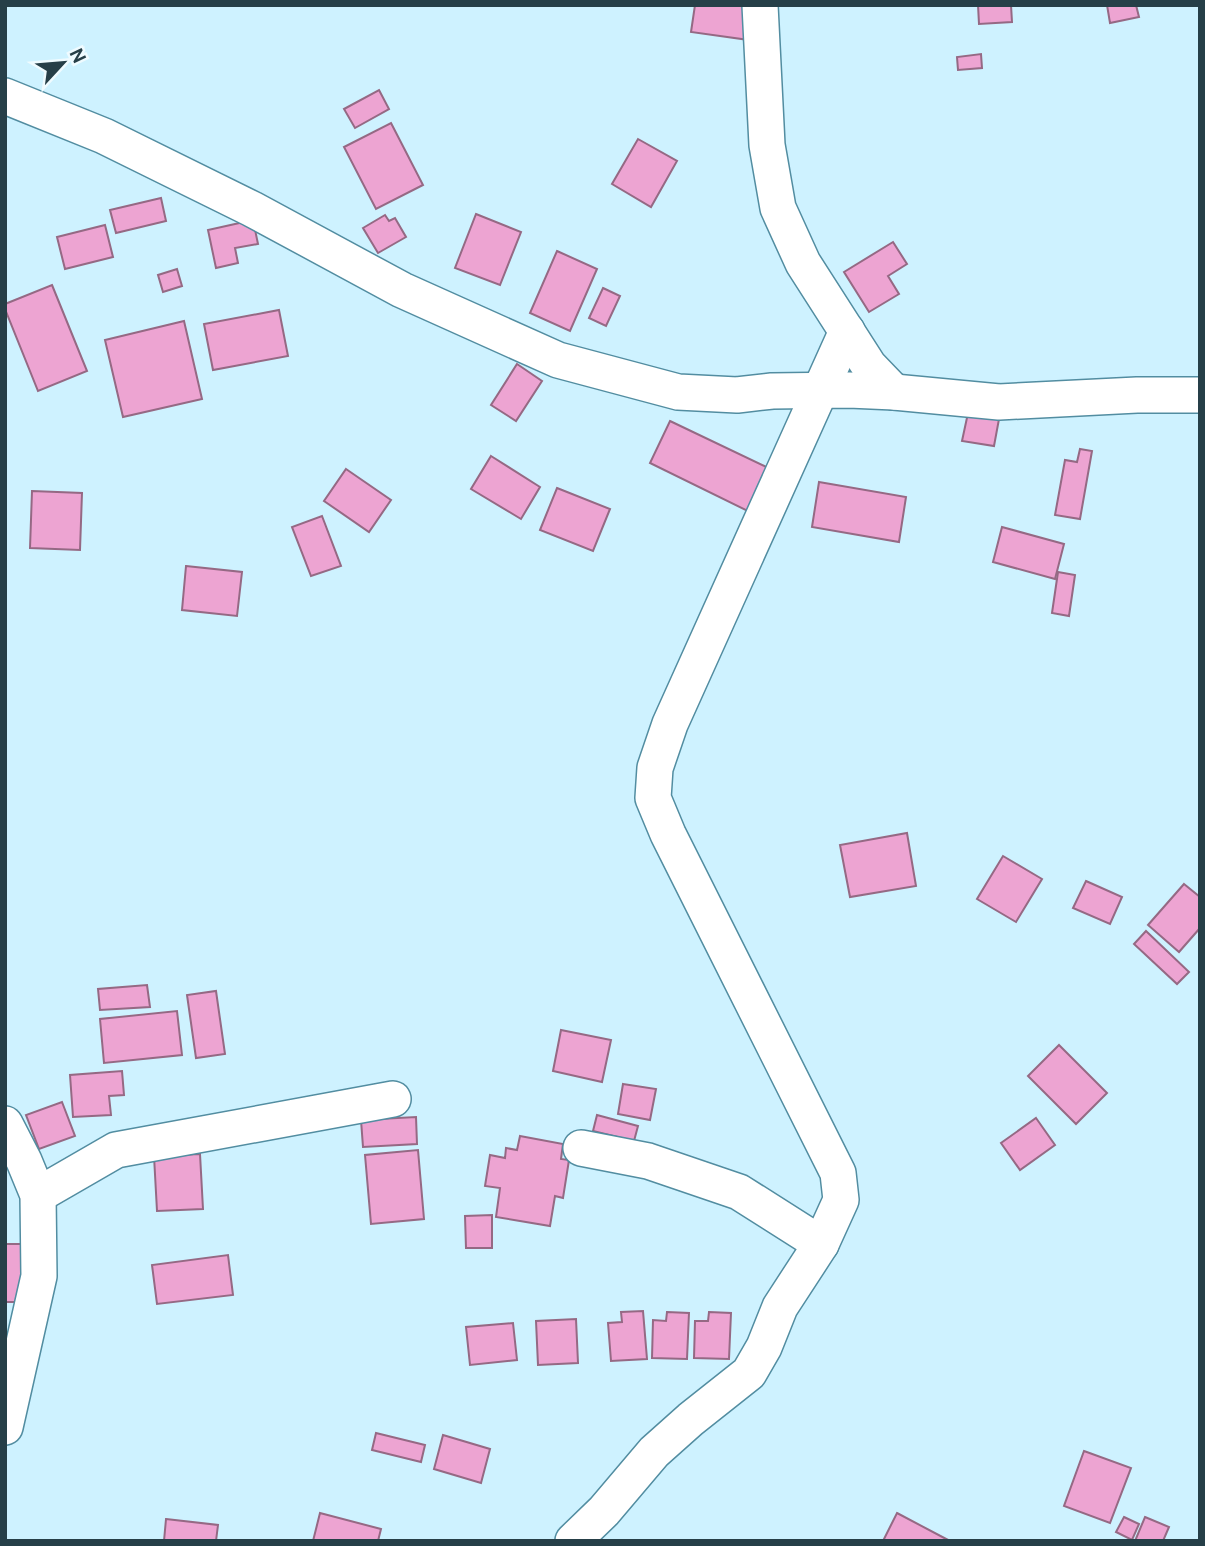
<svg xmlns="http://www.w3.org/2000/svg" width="1205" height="1546" viewBox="0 0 1205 1546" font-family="Cabin,sans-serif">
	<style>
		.building { fill: #eda4d2; stroke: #956984; stroke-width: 2 }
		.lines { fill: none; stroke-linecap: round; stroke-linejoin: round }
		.minor-casing { stroke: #528da1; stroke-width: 38 }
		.minor { stroke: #fff; stroke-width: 35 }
	</style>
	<rect width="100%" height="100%" fill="#cef2ff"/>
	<g class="building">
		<polygon points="695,5 753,5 749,40 691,32"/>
		<polygon points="978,5 1011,5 1012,22 979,24"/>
		<polygon points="1107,5 1136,5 1139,17 1110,23"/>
		<polygon points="981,54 982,68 958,70 957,57"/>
		<polygon points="379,90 389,109 355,128 344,109"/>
		<polygon points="391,123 423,185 376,209 344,147"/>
		<polygon points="638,139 677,161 651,207 612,184"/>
		<polygon points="161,198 166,221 116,233 110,210"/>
		<polygon points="476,214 521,232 500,285 455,268"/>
		<polygon points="385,215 389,221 395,218 406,237 378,253 363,228"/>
		<polygon points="253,220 258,244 235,248 238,263 216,268 208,230"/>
		<polygon points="105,225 113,257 65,269 57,237"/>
		<polygon points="893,242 907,264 888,276 899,294 869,312 844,272"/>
		<polygon points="557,251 597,269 570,331 530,313"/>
		<polygon points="177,269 182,286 163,292 158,275"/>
		<polygon points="52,285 87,371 38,391 5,309 5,304"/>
		<polygon points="603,288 620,296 606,326 589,318"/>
		<polygon points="279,310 288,356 213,370 204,324"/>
		<polygon points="184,321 202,399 123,417 105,340"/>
		<polygon points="517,364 542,381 516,421 491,405"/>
		<polygon points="968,413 999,419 994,446 962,441"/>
		<polygon points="670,421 777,472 756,515 650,463"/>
		<polygon points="1080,449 1092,451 1080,519 1055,515 1065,460 1077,462"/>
		<polygon points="491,456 540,487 521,519 471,489"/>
		<polygon points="346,469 391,500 369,532 324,501"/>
		<polygon points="819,482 906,497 899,542 812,527"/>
		<polygon points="557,488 610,509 593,551 540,530"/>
		<polygon points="32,491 82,493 80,550 30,548"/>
		<polygon points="322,516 341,566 311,576 292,527"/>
		<polygon points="1002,527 1064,544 1055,579 993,562"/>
		<polygon points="186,566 242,572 237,616 182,610"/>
		<polygon points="1058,572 1075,575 1069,616 1052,613"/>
		<polygon points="907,833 916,886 850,897 840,845"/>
		<polygon points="1003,856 1042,879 1016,922 977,899"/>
		<polygon points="1086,881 1122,897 1110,924 1073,908"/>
		<polygon points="1184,884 1200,897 1200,928 1179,952 1148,925"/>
		<polygon points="1146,931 1189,972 1177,984 1134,944"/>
		<polygon points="147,985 150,1007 100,1010 98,989"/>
		<polygon points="216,991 225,1054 196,1058 187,995"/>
		<polygon points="177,1011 182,1055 104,1063 100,1019"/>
		<polygon points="561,1030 611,1040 602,1082 553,1071"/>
		<polygon points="1059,1045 1107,1093 1076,1124 1028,1076"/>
		<polygon points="122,1071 124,1095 109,1096 111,1115 73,1117 70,1075"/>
		<polygon points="623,1084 656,1089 650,1120 618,1114"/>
		<polygon points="62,1102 75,1136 39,1149 26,1115"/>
		<polygon points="597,1115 638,1126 634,1141 593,1131"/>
		<polygon points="416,1117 417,1144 363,1147 361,1120"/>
		<polygon points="1036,1118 1055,1145 1020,1170 1001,1143"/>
		<polygon points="520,1136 563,1144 561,1159 569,1160 563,1198 555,1196 550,1226 496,1217 500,1188 485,1186 490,1155 505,1158 506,1148 517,1150"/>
		<polygon points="418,1150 424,1219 371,1224 365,1155"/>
		<polygon points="200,1154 203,1209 157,1211 154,1156"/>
		<polygon points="492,1215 492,1248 466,1248 465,1216"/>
		<polygon points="5,1244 21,1244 22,1302 5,1302"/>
		<polygon points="228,1255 233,1295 157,1304 152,1265"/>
		<polygon points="643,1311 647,1359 611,1361 608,1323 622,1322 621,1312"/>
		<polygon points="667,1312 689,1313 687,1359 652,1358 653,1320 666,1321"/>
		<polygon points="709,1312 731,1313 729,1359 694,1358 695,1321 708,1321"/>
		<polygon points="576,1319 578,1363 538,1365 536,1321"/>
		<polygon points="513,1323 517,1360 470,1365 466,1327"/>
		<polygon points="376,1433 425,1445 421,1462 372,1450"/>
		<polygon points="443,1435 490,1449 481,1483 434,1469"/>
		<polygon points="1084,1451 1131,1468 1110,1523 1064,1506"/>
		<polygon points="320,1513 381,1529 378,1541 313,1541"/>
		<polygon points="897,1513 950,1541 883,1541"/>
		<polygon points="1124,1517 1139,1524 1132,1540 1116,1532"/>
		<polygon points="1145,1517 1169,1527 1163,1541 1135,1541"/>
		<polygon points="166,1519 218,1525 216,1541 164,1541"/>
	</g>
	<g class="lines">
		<defs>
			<g id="minor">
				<polyline points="760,5 767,145 778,208 803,263 869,366 894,392"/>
				<polyline points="5,96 104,136 252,209 402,290 558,360 678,392 737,395 772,391 849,390 894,392 999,402 1137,395 1200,395"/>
				<polyline points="5,1124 24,1161 38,1195 39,1276 5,1427"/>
				<polyline points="581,1148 648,1161 739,1192 821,1244"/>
				<polyline points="38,1195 116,1150 393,1099"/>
				<polyline points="573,1541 604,1511 654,1452 691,1419 749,1373 764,1347 780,1307 821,1244 841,1200 838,1173 668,834 653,798 655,768 670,724 847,331"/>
			</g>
		</defs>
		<use href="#minor" class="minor-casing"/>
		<use href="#minor" class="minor"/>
	</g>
	<rect width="1205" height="1546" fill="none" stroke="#263f48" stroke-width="14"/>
	<g transform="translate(63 63) rotate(64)" stroke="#effbff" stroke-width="5" paint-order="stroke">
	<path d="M0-5L12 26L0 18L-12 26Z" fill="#263f48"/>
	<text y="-10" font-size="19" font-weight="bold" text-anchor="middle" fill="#263f48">N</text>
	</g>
</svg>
